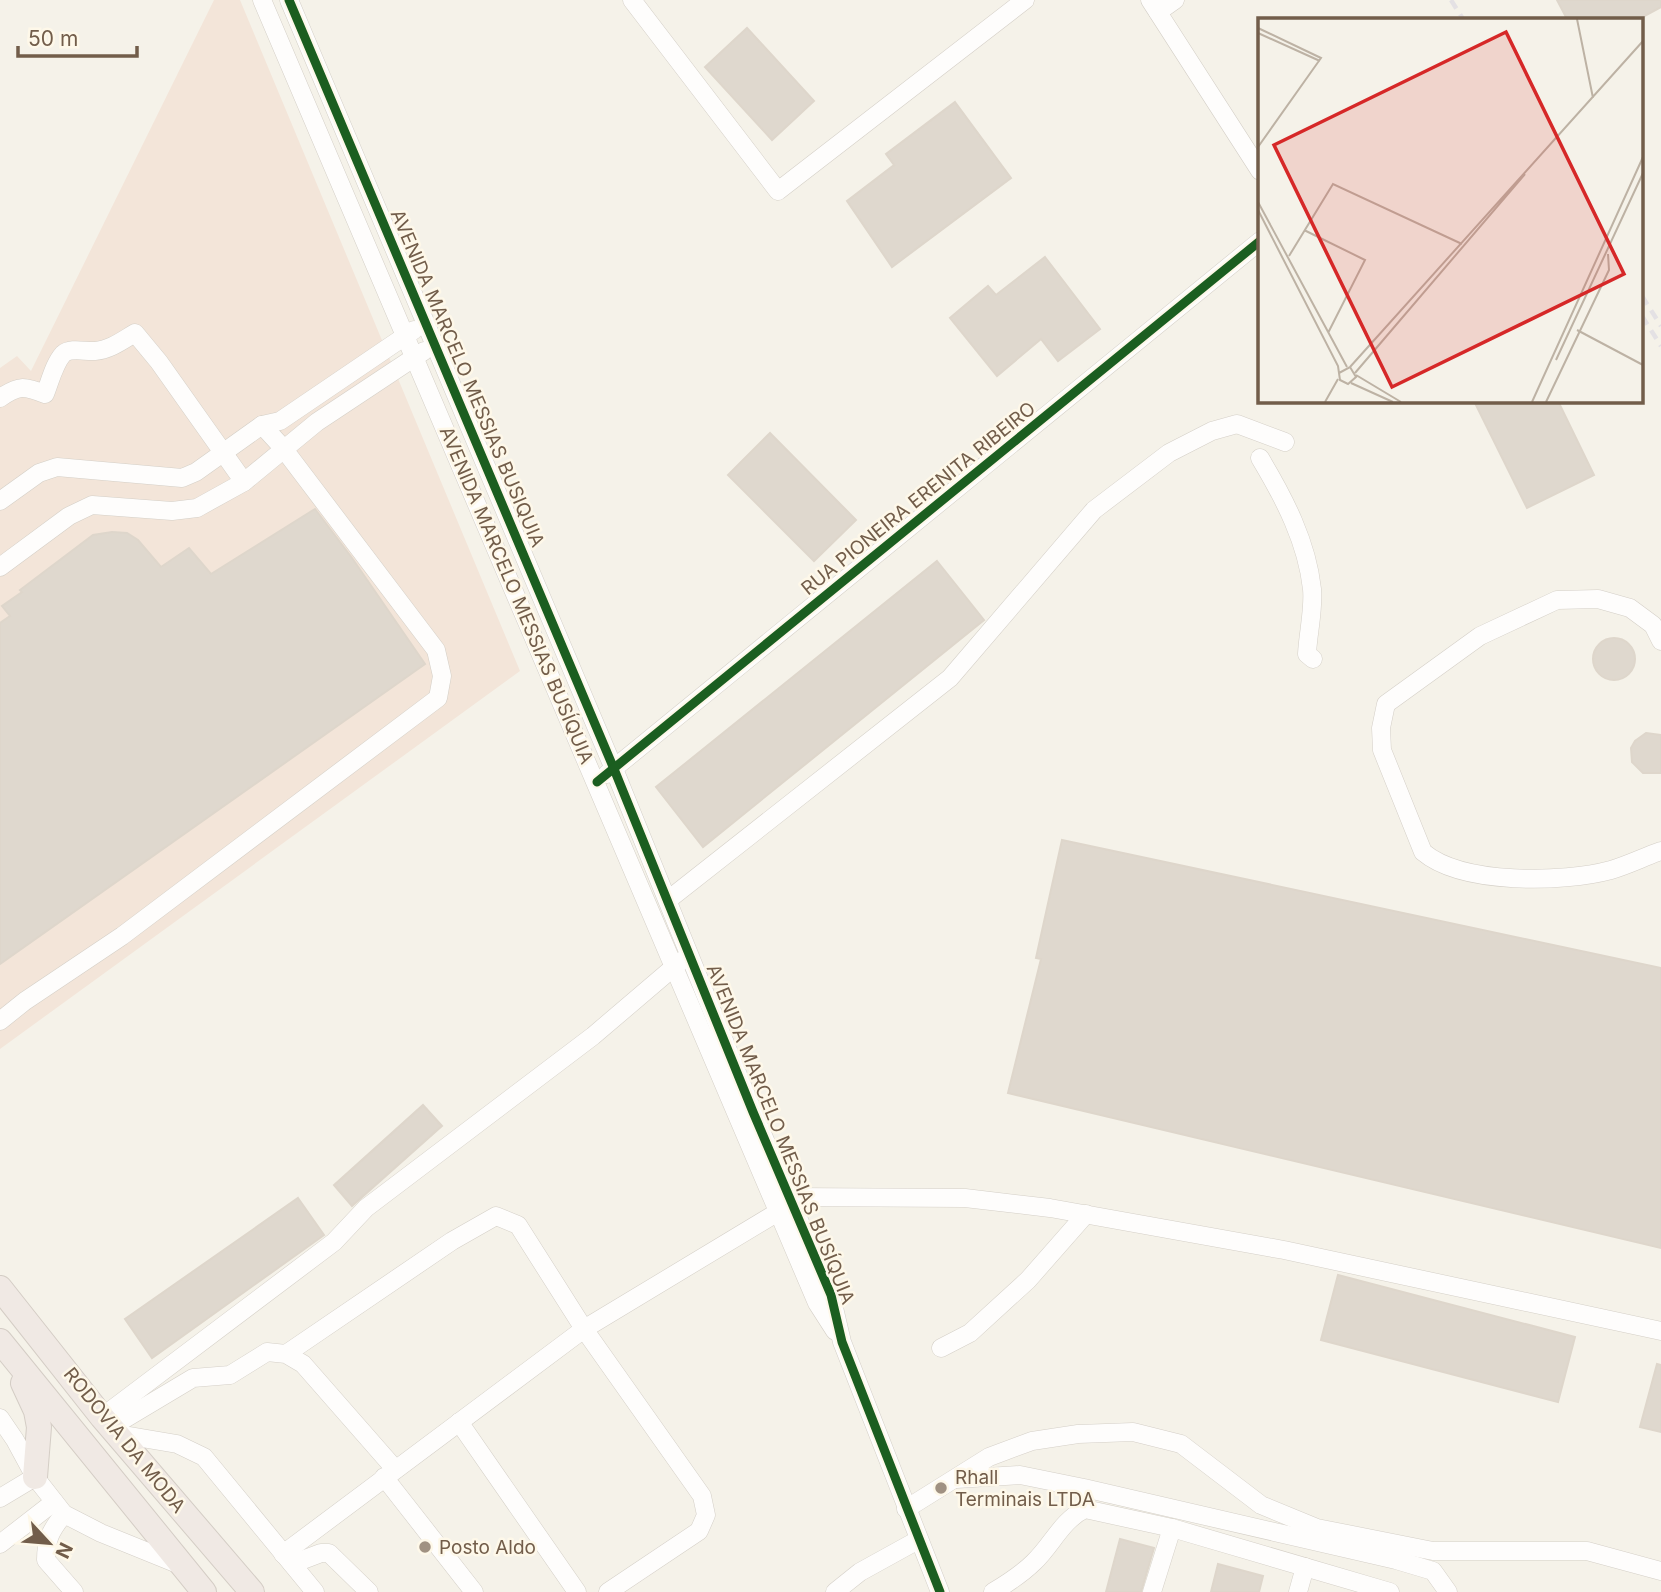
<svg xmlns="http://www.w3.org/2000/svg" width="1661" height="1592" viewBox="0 0 1661 1592" font-family="Inter,sans-serif">
	<style>
		.commercial { fill: #f3e5d9 }
		.building { fill: #dfd8ce; stroke: #ded6cb; stroke-width: 2 }
		.lines { fill: none; stroke-linecap: round; stroke-linejoin: round }
		.minor-casing { stroke: #d4cfc7; stroke-width: 19 }
		.highway-casing { stroke: #d4cdc5; stroke-width: 26 }
		.minor { stroke: #fefdfc; stroke-width: 18 }
		.highway { stroke: #f0e9e4; stroke-width: 24 }
		.rail { stroke: #e4e1e4; stroke-width: 4.5; stroke-dasharray: 10 7; stroke-linecap: butt }
		.cycleway-casing { stroke: #fef8e9; stroke-width: 13 }
		.cycleway { stroke: #1b5e20; stroke-width: 9 }
		.poi-dot { fill: #a09182; stroke: #fef8e9; stroke-width: 2.5 }
		.labels { text-anchor: middle; stroke-width: 5; stroke-linejoin: round; paint-order: stroke }
		.street-label { font-size: 19px; fill: #725d4a; stroke: #fef8e9 }
		.poi-label { font-size: 19px; fill: #725d4a; stroke: #fef8e9; text-anchor: start }
		.inset-road { fill: none; stroke: #bdb2a4; stroke-width: 2 }
		.view { fill: #d62828; fill-opacity: 0.15; stroke: #d62828; stroke-width: 3.5 }
		.inset-edge { fill: none; stroke: #725d4a; stroke-width: 3.5 }
	</style>
	<rect width="100%" height="100%" fill="#f5f2e9"/>
	<polygon class="commercial" points="214,0 240,0 520,671 0,1049 0,368 17,356 31,371"/>
	<g class="building">
		<polygon points="1557,0 1661,0 1661,7 1639,19 1567,19"/>
		<polygon points="747,28 814,101 772,140 705,67"/>
		<polygon points="955,102 1011,178 892,267 847,201 894,165 886,154"/>
		<polygon points="1045,257 1100,329 1058,361 1041,339 997,376 950,318 988,286 996,295"/>
		<polygon points="1474,401 1558,401 1594,475 1527,508"/>
		<polygon points="770,433 856,520 814,561 728,475"/>
		<polygon points="315,509 352,558 425,664 0,964 0,623 10,616 2,606 22,592 20,590 93,535 112,532 127,533 138,540 161,567 189,548 211,574"/>
		<polygon points="937,561 984,620 703,847 656,787"/>
		<circle cx="1614" cy="659" r="21"/>
		<polygon points="1646,733 1661,735 1661,773 1643,773 1632,762 1631,748 1635,741"/>
		<polygon points="1062,840 1661,968 1661,1248 1008,1093 1041,959 1036,958"/>
		<polygon points="423,1105 442,1126 352,1206 334,1185"/>
		<polygon points="298,1198 324,1235 152,1358 125,1319"/>
		<polygon points="1338,1275 1575,1337 1558,1402 1321,1340"/>
		<polygon points="1657,1364 1661,1365 1661,1432 1640,1427"/>
		<polygon points="1120,1539 1154,1548 1141,1592 1106,1592"/>
		<polygon points="1218,1564 1263,1576 1259,1592 1211,1592"/>
	</g>
	<g class="lines">
		<defs>
			<g id="minor">
				<polyline points="262,0 817,1303 835,1331"/>
				<polyline points="289,0 614,769 753,1112 831,1295 842,1342 940,1592"/>
				<polyline points="632,0 778,191 1025,0"/>
				<polyline points="1150,0 1260,171"/>
				<polyline points="1158,12 1175,0"/>
				<path d="M0 398C19 385 23 386 45 394 50 382 54 364 63 354 71 347 86 352 95 351 110 350 123 340 135 333L159 362 244 482"/>
				<path d="M1260 458C1284 498 1307 542 1312 589 1314 609 1308 633 1307 654L1313 659"/>
				<polyline points="0,501 39,473 57,467 182,478 196,472 262,425 280,421 414,330"/>
				<polyline points="0,567 69,516 92,505 172,511 197,508 244,482 317,422 424,351"/>
				<path d="M1661 641 1653 625 1630 608 1598 599 1557 600 1480 636 1386 704 1381 728 1382 750 1423 852C1462 885 1563 883 1611 870 1628 865 1644 857 1661 851"/>
				<polyline points="607,774 1260,241"/>
				<polyline points="668,900 950,678 1094,510 1169,453 1212,431 1237,424 1285,442"/>
				<polyline points="0,1021 25,1001 122,936 438,698 442,676 436,650 283,448 262,425"/>
				<polyline points="789,1197 965,1198 1050,1208 1284,1250 1661,1331"/>
				<polyline points="941,1348 970,1333 1028,1280 1086,1214"/>
				<polyline points="286,1354 452,1241 496,1216 518,1225 584,1329 702,1496 706,1515 699,1531 608,1592"/>
				<polyline points="102,1417 334,1242 366,1208 593,1036 681,961"/>
				<polyline points="0,1418 15,1440 35,1477 64,1514 101,1533 180,1565"/>
				<polyline points="459,1422 577,1592"/>
				<polyline points="111,1427 193,1378 230,1375 267,1352 286,1354 303,1364 395,1469"/>
				<polyline points="118,1434 177,1444 204,1457 315,1592"/>
				<polyline points="384,1477 474,1592"/>
				<polyline points="956,1479 1020,1475 1084,1488 1396,1560 1433,1571 1448,1592"/>
				<polyline points="0,1498 35,1477"/>
				<polyline points="906,1509 989,1457 1032,1441 1078,1434 1133,1432 1181,1444 1261,1505 1317,1528 1433,1551 1587,1551 1661,1571"/>
				<path d="M64 1514C51 1530 46 1539 46 1560L74 1592"/>
				<polyline points="0,1544 54,1502"/>
				<polyline points="283,1554 584,1329 778,1212"/>
				<polyline points="292,1564 321,1553 329,1553 369,1592"/>
				<polyline points="835,1592 860,1572 918,1540"/>
				<path d="M993 1592C1008 1583 1022 1574 1034 1562 1052 1545 1062 1520 1085 1509L1172 1528 1390 1592"/>
				<polyline points="1152,1592 1172,1528"/>
				<polyline points="1298,1592 1305,1567"/>
			</g>
			<g id="highway">
				<polyline points="0,1288 102,1417 252,1592"/>
				<polyline points="0,1341 204,1592"/>
				<polyline points="23,1383 36,1411 39,1427 35,1477"/>
			</g>
		</defs>
		<use href="#minor" class="minor-casing"/>
		<use href="#highway" class="highway-casing"/>
		<use href="#minor" class="minor"/>
		<use href="#highway" class="highway"/>
		<g class="rail">
			<polyline points="1451,0 1463,19"/>
			<polyline points="1642,296 1661,326"/>
			<polyline points="1642,316 1661,346"/>
		</g>
		<defs>
			<g id="cycleway">
				<polyline points="289,0 614,769 753,1112 831,1295 842,1342 940,1592"/>
				<polyline points="597,782 1260,241"/>
			</g>
		</defs>
		<use href="#cycleway" class="cycleway-casing"/>
		<use href="#cycleway" class="cycleway"/>
	</g>
	<g class="poi-dot">
		<circle cx="941" cy="1488" r="7"/>
		<circle cx="425" cy="1547" r="7"/>
	</g>
	<g class="labels">
		<g class="street-label">
			<text transform="translate(468 378) rotate(67)" y="7">AVENIDA MARCELO MESSIAS BUSIQUIA</text>
			<text transform="translate(918 498) rotate(-39)" y="7">RUA PIONEIRA ERENITA RIBEIRO</text>
			<text transform="translate(517 595) rotate(67)" y="7">AVENIDA MARCELO MESSIAS BUSÍQUIA</text>
			<text transform="translate(781 1134) rotate(68)" y="7">AVENIDA MARCELO MESSIAS BUSÍQUIA</text>
			<text transform="translate(125 1440) rotate(51)" y="7">RODOVIA DA MODA</text>
		</g>
		<g class="poi-label">
			<text x="955" y="1484">Rhall<tspan x="955" dy="22">Terminais LTDA</tspan></text>
			<text x="439" y="1554">Posto Aldo</text>
		</g>
	</g>
	<g transform="translate(1258 18)">
		<rect width="385" height="385" fill="#f5f2e9"/>
		<path class="inset-road" d="M319 1 335 80M0 10 63 40 0 129M0 15 62 43M0 184 89 349M0 192 80 348 82 362 90 366 98 359 92 349 81 355M46 212 107 242 70 315M31 238 75 166 204 226M319 312 385 347M298 342 385 155M92 349 385 23M97 355 267 156M98 357 143 384M93 365 135 384M67 384 80 361M274 384 385 139M288 384 351 252 350 236"/>
		<path class="view" d="M248 14 366 256 134 369 16 127Z"/>
		<rect width="385" height="385" class="inset-edge"/>
	</g>
	<g transform="translate(49 1543) rotate(116)" stroke="#fef8e9" stroke-width="5" paint-order="stroke">
	<path d="M0-5L12 26L0 18L-12 26Z" fill="#725d4a"/>
	<text y="-10" font-size="19" font-weight="bold" text-anchor="middle" fill="#725d4a">N</text>
	</g>
	<path d="M18 46v10h119v-10" fill="none" stroke="#725d4a" stroke-width="3.5"/>
	<text x="28" y="46" font-size="21" fill="#725d4a" stroke="#fef8e9" stroke-width="5" paint-order="stroke">50 m</text>
</svg>
